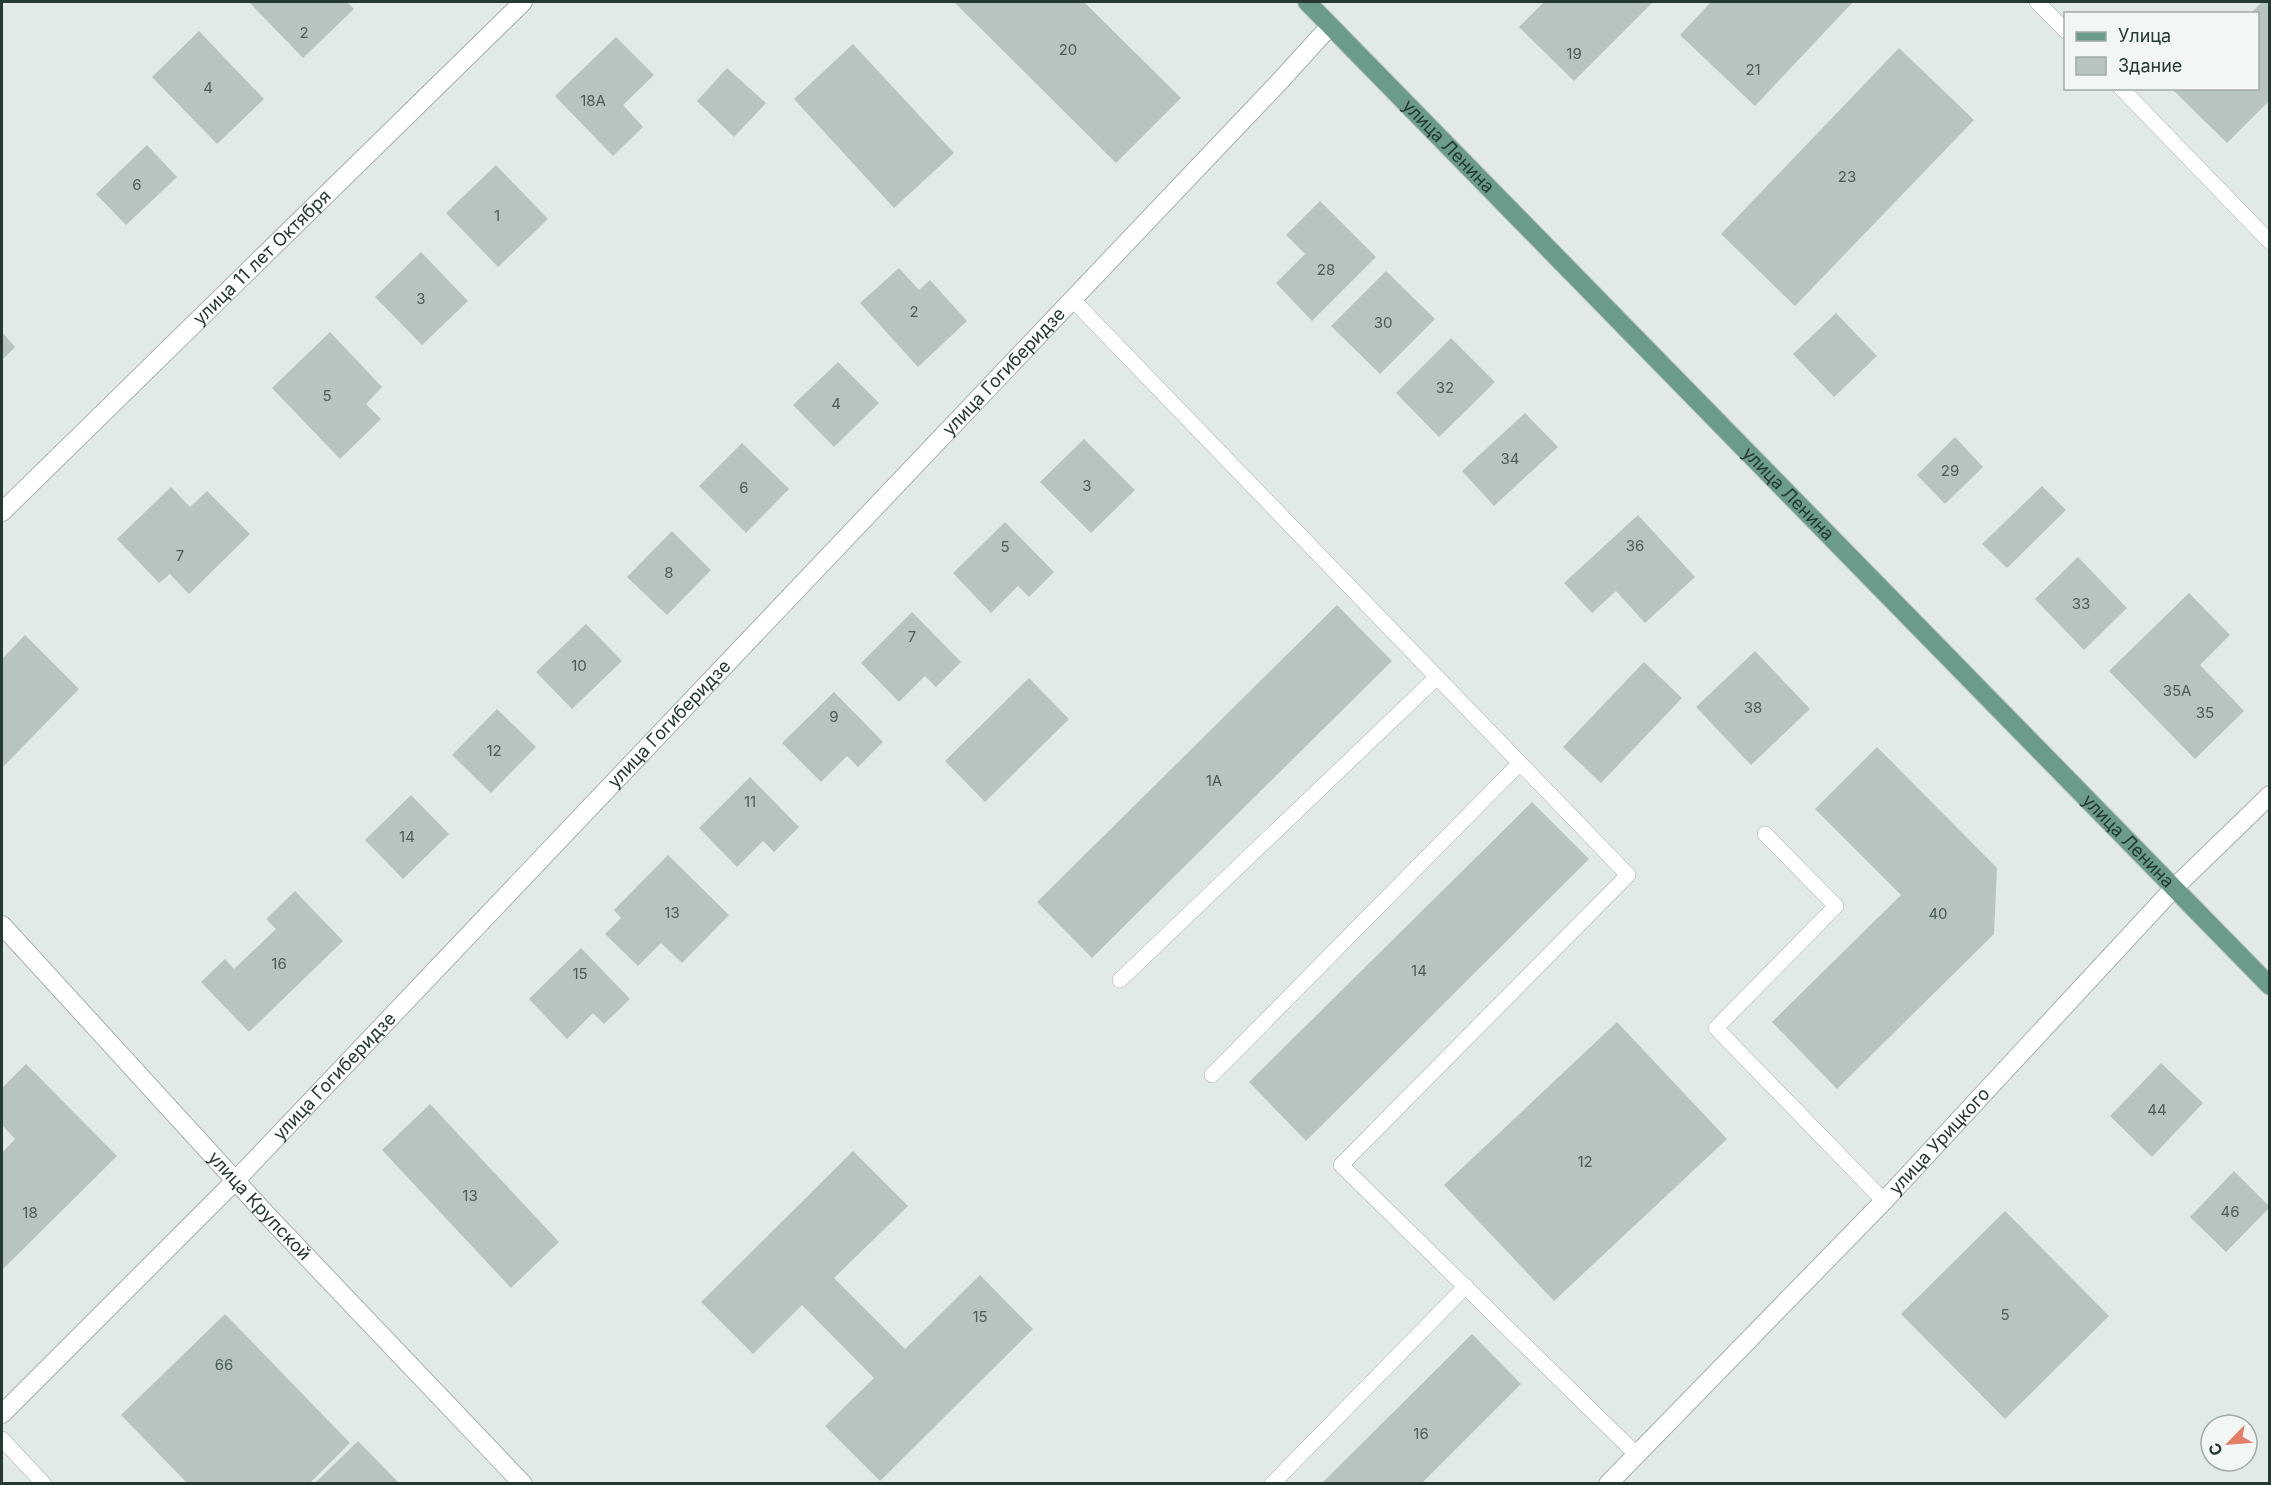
<svg xmlns="http://www.w3.org/2000/svg" width="2271" height="1485" viewBox="0 0 2271 1485" font-family="Inter,sans-serif">
	<style>
		.building { fill: #b8c5bf }
		.lines { fill: none; stroke-linecap: round; stroke-linejoin: round }
		.service-casing { stroke: #a5b1ac; stroke-width: 16 }
		.minor-casing { stroke: #a5b1ac; stroke-width: 20 }
		.tertiary-casing { stroke: #a5b1ac; stroke-width: 20 }
		.primary-casing { stroke: #bdc4c2; stroke-width: 20 }
		.service { stroke: #fff; stroke-width: 15 }
		.minor { stroke: #fff; stroke-width: 18 }
		.tertiary { stroke: #fff; stroke-width: 18 }
		.primary { stroke: #6b9b8b; stroke-width: 18 }
		.labels { text-anchor: middle; stroke-width: 6; stroke-linejoin: round; paint-order: stroke }
		.number-label { font-size: 15px; fill: #495c55 }
		.street-label { font-size: 18px; fill: #243932; stroke: #f2f7f4 }
	</style>
	<rect width="100%" height="100%" fill="#e2eae6"/>
	<g class="building">
		<polygon points="252,2 347,2 354,9 303,58 250,3"/>
		<polygon points="954,2 1084,2 1181,98 1116,163"/>
		<polygon points="1544,2 1653,2 1574,81 1519,27"/>
		<polygon points="1711,2 1853,2 1755,106 1680,35"/>
		<polygon points="2262,2 2270,2 2270,100 2227,143 2174,91 2177,88 2258,88 2258,14 2250,14"/>
		<polygon points="199,31 264,99 217,144 152,77"/>
		<polygon points="616,37 654,75 623,105 643,127 613,156 555,96"/>
		<polygon points="853,44 954,153 894,208 794,99"/>
		<polygon points="1899,48 1974,120 1795,306 1721,234"/>
		<polygon points="727,68 766,103 734,137 697,101"/>
		<polygon points="147,145 177,177 126,225 96,194"/>
		<polygon points="496,165 548,219 498,267 446,213"/>
		<polygon points="1320,201 1376,257 1312,321 1276,283 1305,254 1286,235"/>
		<polygon points="421,252 468,301 422,345 375,297"/>
		<polygon points="899,268 919,290 930,280 967,321 918,367 860,303"/>
		<polygon points="1386,271 1435,319 1380,374 1331,326"/>
		<polygon points="1836,313 1877,356 1834,397 1793,354"/>
		<polygon points="2,332 15,347 2,360"/>
		<polygon points="330,332 382,387 366,404 381,419 340,459 272,388"/>
		<polygon points="1451,338 1495,382 1439,437 1396,393"/>
		<polygon points="838,362 879,403 834,447 793,405"/>
		<polygon points="1525,413 1558,447 1494,506 1462,471"/>
		<polygon points="1955,437 1983,467 1945,504 1917,475"/>
		<polygon points="1084,439 1135,490 1091,533 1040,482"/>
		<polygon points="742,443 789,489 746,533 699,486"/>
		<polygon points="2042,486 2066,510 2007,568 1982,544"/>
		<polygon points="171,487 190,507 207,491 250,534 189,594 170,574 159,583 117,539"/>
		<polygon points="1638,515 1695,577 1645,623 1616,591 1592,613 1564,583"/>
		<polygon points="1005,522 1054,572 1029,597 1018,586 991,613 953,573"/>
		<polygon points="672,531 711,570 667,615 627,577"/>
		<polygon points="2078,557 2127,608 2084,650 2035,599"/>
		<polygon points="2189,593 2230,635 2200,665 2244,711 2195,759 2109,671"/>
		<polygon points="1337,605 1392,661 1092,958 1037,902"/>
		<polygon points="912,612 961,662 936,687 925,676 899,702 861,663"/>
		<polygon points="586,624 622,661 572,709 536,672"/>
		<polygon points="25,635 79,689 2,768 2,659"/>
		<polygon points="1755,651 1810,709 1751,765 1696,707"/>
		<polygon points="1644,662 1682,698 1601,783 1563,747"/>
		<polygon points="1029,678 1069,719 985,802 945,761"/>
		<polygon points="834,692 883,742 858,767 847,756 821,782 782,743"/>
		<polygon points="497,709 536,747 491,793 452,755"/>
		<polygon points="1877,747 1997,868 1994,934 1837,1089 1772,1022 1901,895 1815,809"/>
		<polygon points="750,777 799,827 774,852 763,841 737,867 699,828"/>
		<polygon points="411,795 449,834 403,879 365,840"/>
		<polygon points="1532,802 1589,859 1306,1141 1249,1082"/>
		<polygon points="668,855 729,915 682,963 661,943 638,966 605,934 621,918 614,910"/>
		<polygon points="295,891 343,941 249,1032 201,982 225,959 234,969 276,929 266,919"/>
		<polygon points="581,948 630,999 604,1024 593,1013 567,1039 529,999"/>
		<polygon points="1617,1022 1727,1139 1554,1301 1444,1185"/>
		<polygon points="2161,1063 2203,1103 2152,1157 2110,1116"/>
		<polygon points="26,1064 117,1156 2,1270 2,1153 15,1139 2,1125 2,1088"/>
		<polygon points="430,1104 559,1242 511,1288 382,1150"/>
		<polygon points="853,1151 908,1206 834,1278 905,1349 980,1275 1033,1329 880,1481 825,1426 874,1378 802,1305 753,1354 701,1302"/>
		<polygon points="2234,1171 2270,1207 2226,1252 2190,1217"/>
		<polygon points="2005,1211 2109,1316 2005,1419 1901,1314"/>
		<polygon points="225,1314 350,1443 309,1484 188,1484 121,1415"/>
		<polygon points="1472,1334 1521,1384 1421,1484 1321,1484"/>
		<polygon points="358,1441 400,1484 314,1484"/>
	</g>
	<g class="lines">
		<defs>
			<g id="service">
				<polyline points="2037,2 2066,31"/>
				<polyline points="2121,88 2270,242"/>
				<polyline points="1072,299 1628,875 1341,1165 1636,1454"/>
				<polyline points="1765,834 1836,906 1716,1028 1884,1201"/>
				<polyline points="1120,980 1437,677"/>
				<polyline points="1212,1075 1520,763"/>
				<polyline points="2,1439 44,1484"/>
				<polyline points="1272,1484 1466,1286"/>
			</g>
			<g id="minor">
				<path id="s1" d="M2 512 523 2"/>
				<path id="s2" d="M2 925 266 1214 523 1484"/>
				<path id="s3" d="M2 1414 236 1180 1281 80 1330 26"/>
				<path id="s4" d="M1608 1484 1884 1201 2174 888"/>
			</g>
			<polyline id="tertiary" points="2174,888 2270,795"/>
			<g id="primary">
				<path id="s5" d="M1307 2 2270 986"/>
			</g>
		</defs>
		<use href="#service" class="service-casing"/>
		<use href="#minor" class="minor-casing"/>
		<use href="#tertiary" class="tertiary-casing"/>
		<use href="#primary" class="primary-casing"/>
		<use href="#service" class="service"/>
		<use href="#minor" class="minor"/>
		<use href="#tertiary" class="tertiary"/>
		<use href="#primary" class="primary"/>
	</g>
	<g class="labels">
		<g class="number-label">
			<text x="304" y="38">2</text>
			<text x="1068" y="55">20</text>
			<text x="1574" y="59">19</text>
			<text x="1753" y="75">21</text>
			<text x="208" y="93">4</text>
			<text x="593" y="106">18А</text>
			<text x="1847" y="182">23</text>
			<text x="137" y="190">6</text>
			<text x="497" y="221">1</text>
			<text x="1326" y="275">28</text>
			<text x="421" y="304">3</text>
			<text x="914" y="317">2</text>
			<text x="1383" y="328">30</text>
			<text x="1445" y="393">32</text>
			<text x="327" y="401">5</text>
			<text x="836" y="409">4</text>
			<text x="1510" y="464">34</text>
			<text x="1950" y="476">29</text>
			<text x="1087" y="491">3</text>
			<text x="744" y="493">6</text>
			<text x="1635" y="551">36</text>
			<text x="1005" y="552">5</text>
			<text x="180" y="561">7</text>
			<text x="669" y="578">8</text>
			<text x="2081" y="609">33</text>
			<text x="912" y="642">7</text>
			<text x="579" y="671">10</text>
			<text x="2177" y="696">35А</text>
			<text x="1753" y="713">38</text>
			<text x="2205" y="718">35</text>
			<text x="834" y="722">9</text>
			<text x="494" y="756">12</text>
			<text x="1214" y="786">1А</text>
			<text x="750" y="807">11</text>
			<text x="407" y="842">14</text>
			<text x="672" y="918">13</text>
			<text x="1938" y="919">40</text>
			<text x="279" y="969">16</text>
			<text x="1419" y="976">14</text>
			<text x="580" y="979">15</text>
			<text x="2157" y="1115">44</text>
			<text x="1585" y="1167">12</text>
			<text x="470" y="1201">13</text>
			<text x="2230" y="1217">46</text>
			<text x="30" y="1218">18</text>
			<text x="2005" y="1320">5</text>
			<text x="980" y="1322">15</text>
			<text x="224" y="1370">66</text>
			<text x="1421" y="1439">16</text>
		</g>
		<g class="street-label">
			<text dy="6" stroke="none"><textPath href="#s5" startOffset="202">улица Ленина</textPath></text>
			<text dy="6" stroke="none"><textPath href="#s1" startOffset="364">улица 11 лет Октября</textPath></text>
			<text dy="6" stroke="none"><textPath href="#s3" startOffset="1446">улица Гогиберидзе</textPath></text>
			<text dy="6" stroke="none"><textPath href="#s5" startOffset="688">улица Ленина</textPath></text>
			<text dy="6" stroke="none"><textPath href="#s3" startOffset="960">улица Гогиберидзе</textPath></text>
			<text dy="6" stroke="none"><textPath href="#s5" startOffset="1174">улица Ленина</textPath></text>
			<text dy="6" stroke="none"><textPath href="#s3" startOffset="474">улица Гогиберидзе</textPath></text>
			<text dy="6" stroke="none"><textPath href="#s4" startOffset="477">улица Урицкого</textPath></text>
			<text dy="6" stroke="none"><textPath href="#s2" startOffset="381">улица Крупской</textPath></text>
		</g>
	</g>
	<rect width="2271" height="1485" fill="none" stroke="#243932" stroke-width="6"/>
	<rect x="2064" y="12" width="195" height="78" fill="#f2f7f4" stroke="#a0aba6" stroke-width="1.5"/>
	<rect x="2076" y="32" width="30" height="9" fill="#6b9b8b" stroke="#a0aba6" stroke-width="1.5"/>
	<text x="2118" y="42" font-size="18" fill="#243932">Улица</text>
	<rect x="2076" y="57" width="30" height="18" fill="#b8c5bf" stroke="#a0aba6" stroke-width="1.5"/>
	<text x="2118" y="72" font-size="18" fill="#243932">Здание</text>
	<g transform="translate(2229 1443) rotate(245)"><circle r="28" fill="#f2f7f4" stroke="#a0aba6" stroke-width="1.5"/>
	<path d="M0-4.5L10 22L0 15L-10 22Z" fill="#e37d68"/>
	<text y="-9" font-size="16" font-weight="bold" text-anchor="middle" fill="#243932">С</text>
	</g>
</svg>
